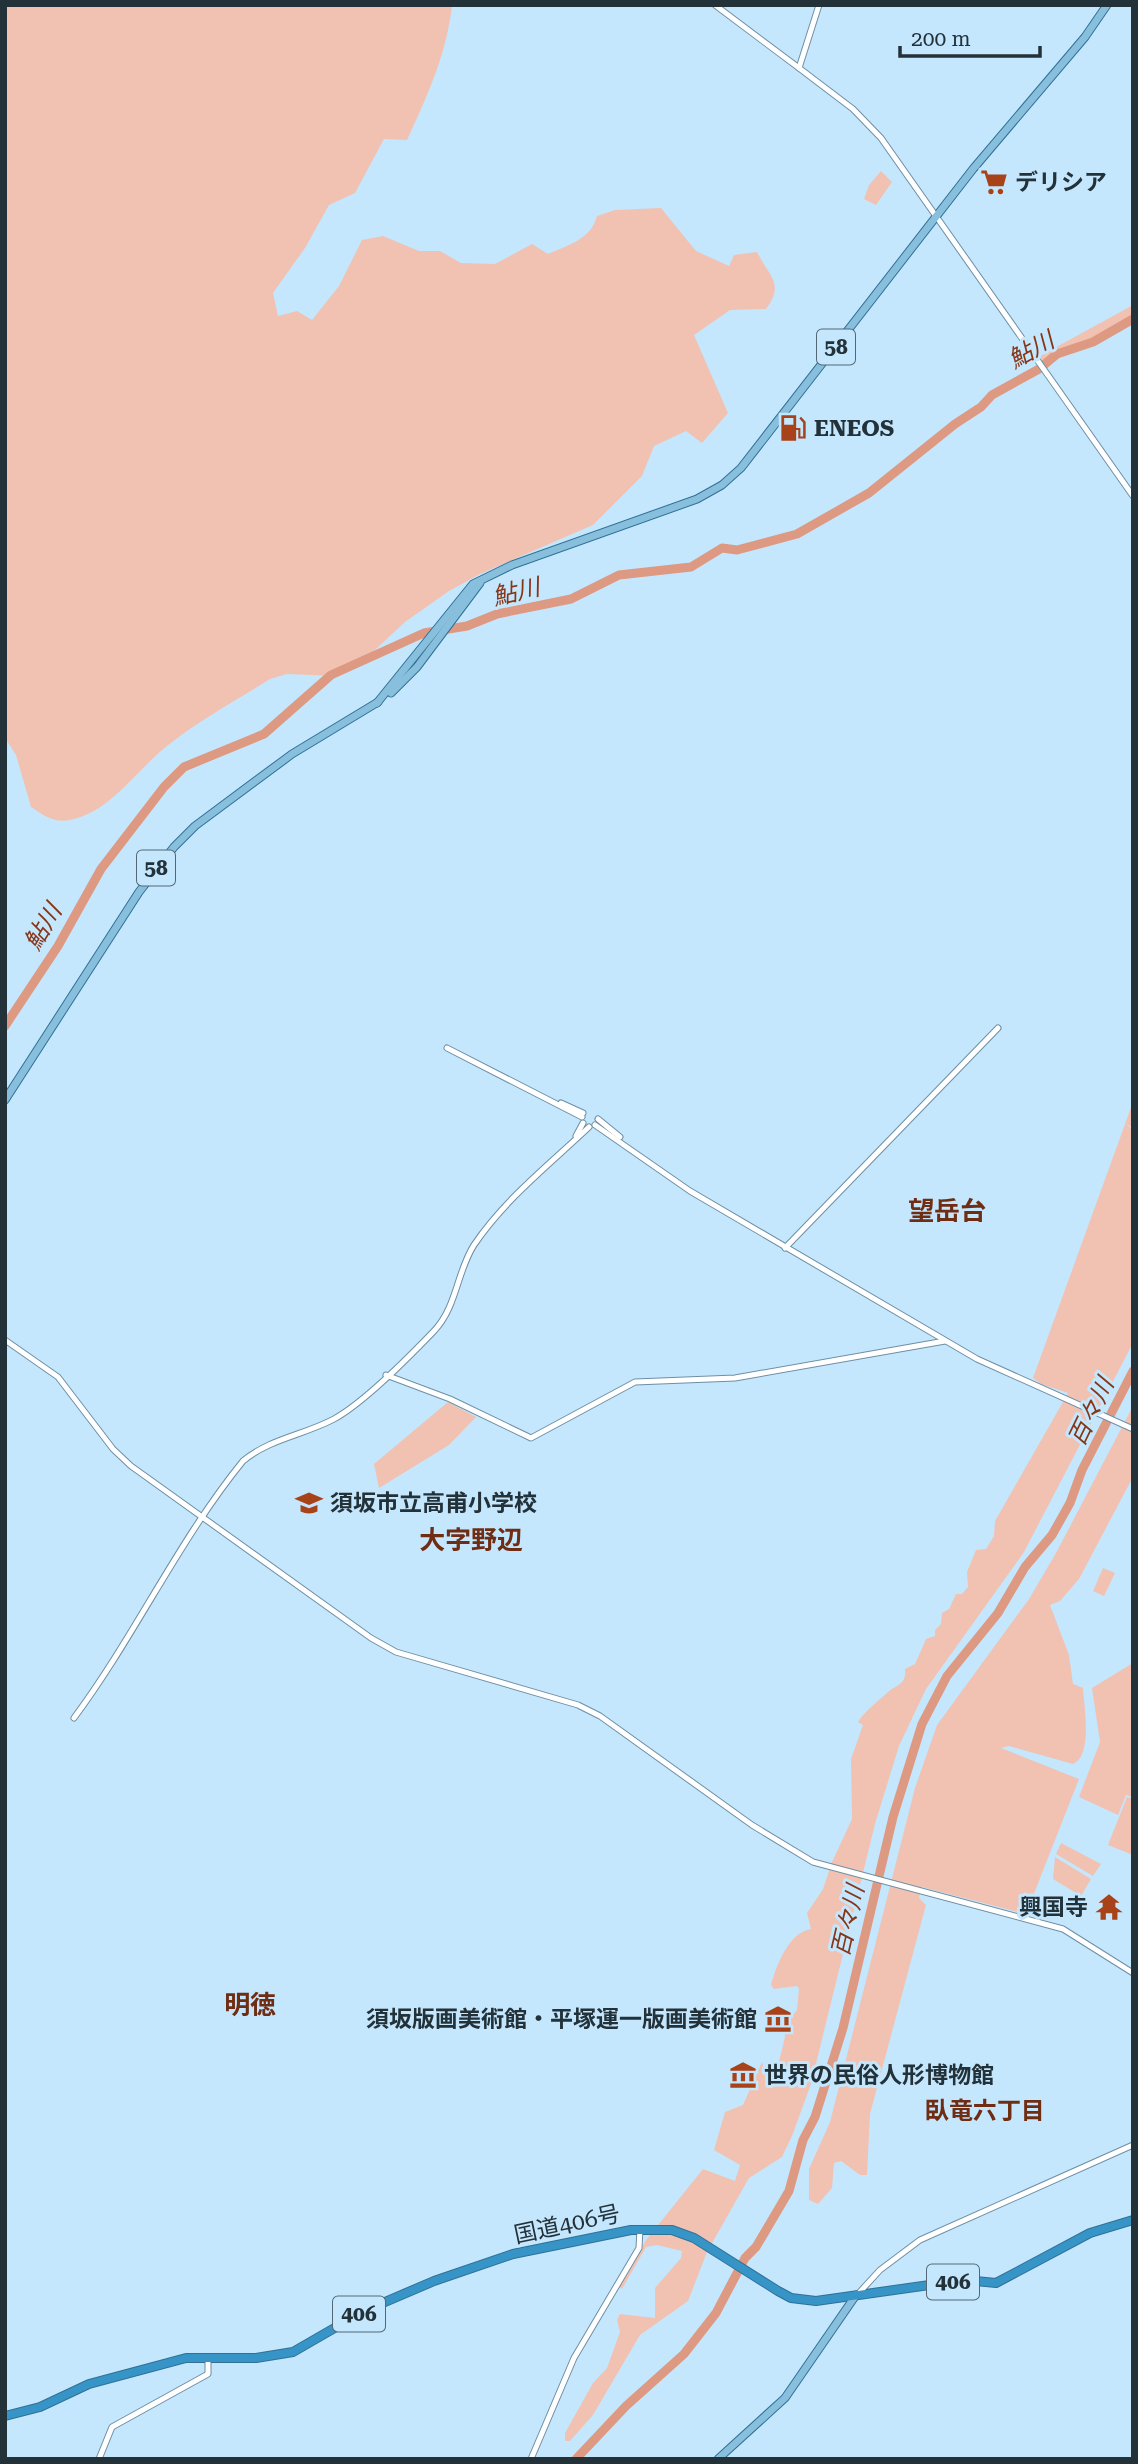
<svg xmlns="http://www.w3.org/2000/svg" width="1138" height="2464" viewBox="0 0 1138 2464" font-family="'Roboto Serif','Noto Sans JP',serif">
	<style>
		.green { fill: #f1c2b1 }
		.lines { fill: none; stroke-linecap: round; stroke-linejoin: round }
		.river { stroke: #dd9981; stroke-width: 9 }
		.minor-casing { stroke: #6e8fa4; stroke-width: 7 }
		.major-casing { stroke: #307195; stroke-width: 9 }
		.highway-casing { stroke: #307195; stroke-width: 10 }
		.minor { stroke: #fff; stroke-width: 5 }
		.major { stroke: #87bfdd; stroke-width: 7 }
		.highway { stroke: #3794c7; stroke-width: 8 }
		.labels { text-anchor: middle; stroke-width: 6; stroke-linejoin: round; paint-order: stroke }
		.shield { fill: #c4e7fe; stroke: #536874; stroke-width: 2 }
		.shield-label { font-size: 21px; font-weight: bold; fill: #233139 }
		.poi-label { font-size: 23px; font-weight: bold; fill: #233139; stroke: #c4e7fe; text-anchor: start }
		.street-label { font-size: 23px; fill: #233139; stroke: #c4e7fe }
		.water-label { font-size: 24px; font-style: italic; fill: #863616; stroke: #c4e7fe }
		.neighbourhood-label { font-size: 24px; font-weight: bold; fill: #6f2e14; stroke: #c4e7fe }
		.quarter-label { font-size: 26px; font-weight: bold; fill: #6f2e14; stroke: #c4e7fe }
	</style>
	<rect width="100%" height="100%" fill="#c4e7fe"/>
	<g class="green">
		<path d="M5 5H452C447 53 427 97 407 140L384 139 355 193 329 205 305 248 273 293 278 316 297 311 312 320 339 286 362 240 383 236 419 251H440L461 263 495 264 532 244 548 254C569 245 591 239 597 216L615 210 661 208 696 251 729 266 734 255 757 252C769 276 785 284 766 309L730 310 694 335 728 413 702 443 686 431 654 446 642 476 593 525 480 574 449 591 405 622 360 664 335 676 287 674 270 679C235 701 199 720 167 746 136 770 111 812 70 820 53 823 45 816 31 807L16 755 5 738Z"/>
		<polygon points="881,171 892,182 876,205 864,199 869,185"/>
		<polygon points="1133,305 1133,316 1090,341 1061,348 1043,363 1040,356"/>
		<path d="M1133 1102V1128L1125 1123 1133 1130V1343L1024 1552 926 1689 899 1746 875 1824 811 2084 792 2136 782 2157 749 2178 707 2252 688 2301 640 2335 593 2415 570 2441H565V2433L593 2383 607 2368 620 2332 617 2320 620 2314 655 2318V2288L681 2258 682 2251 657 2245 646 2247 622 2289 619 2287 646 2240 703 2169 735 2181 740 2165 714 2150 725 2112 743 2105 762 2062 767 2079 774 2081 785 2037 784 2025 797 2010 799 1989 797 1986 774 1989 771 1985C776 1966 789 1932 811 1929L807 1913 823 1889 832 1862 852 1819 851 1759 863 1725 858 1722C863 1713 878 1701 886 1694 894 1685 907 1686 905 1669L915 1664 926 1639 935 1636V1630L941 1624 942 1613 949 1609 956 1594H962L968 1587 967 1572 976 1550 986 1549 994 1536 995 1521 1068 1393 1041 1384 1033 1378Z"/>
		<polygon points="448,1402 476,1417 449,1445 379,1488 374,1464"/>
		<path d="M1133 1406V1477L1079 1579 1060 1601 1050 1605 1069 1655 1073 1684 1083 1688C1084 1706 1093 1756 1073 1764L1009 1746 1001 1748 1079 1779 1026 1914 922 1887 919 1898 926 1905 870 2114 867 2175H860L841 2161 834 2163 832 2188 818 2204 809 2200V2169L830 2122 915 1788 937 1725 1029 1599 1056 1553Z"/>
		<polygon points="1103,1568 1115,1573 1104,1596 1093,1591"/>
		<polygon points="1133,1663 1133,1797 1126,1795 1118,1815 1079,1797 1100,1742 1092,1688"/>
		<polygon points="1127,1797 1133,1799 1133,1855 1108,1845"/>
		<polygon points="1061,1843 1101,1864 1093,1876 1056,1854"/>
		<polygon points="1055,1857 1091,1879 1081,1896 1053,1879"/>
	</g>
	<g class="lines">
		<g class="river">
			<polyline points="5,1026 58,946 101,869 164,787 184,767 264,734 331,675 424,633 467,626 497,614 571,599 619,575 691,567 722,548 737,550 797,534 869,493 955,424 981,407 992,395 1039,369 1057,354 1093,342 1133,319"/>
			<polyline points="576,2459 626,2406 684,2354 716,2313 745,2258 756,2247 789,2191 803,2140 815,2117 843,2028 893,1817 922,1724 947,1676 998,1613 1025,1567 1052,1535 1070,1503 1082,1470 1133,1371"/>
		</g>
		<defs>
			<g id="minor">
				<polyline points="715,5 799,68"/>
				<polyline points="819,5 799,68 853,109 881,138 1133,496"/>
				<polyline points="447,1048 582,1117"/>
				<polyline points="561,1103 583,1113"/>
				<polyline points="598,1119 620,1137"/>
				<polyline points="595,1125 690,1191 977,1359 1133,1429"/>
				<polyline points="576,1136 583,1123"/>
				<polyline points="785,1248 998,1028"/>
				<polyline points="5,1340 58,1377 113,1449 131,1466 371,1638 396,1652 578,1705 600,1716 752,1825 813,1862 1063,1929 1133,1973"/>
				<polyline points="386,1375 450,1399 531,1438 635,1382 735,1378 945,1341"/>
				<path d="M74 1718C135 1636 178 1541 243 1461 269 1439 304 1435 334 1419 363 1403 410 1356 434 1331 457 1307 457 1271 474 1245 505 1199 550 1164 589 1127"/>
				<polyline points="858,2294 880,2270 920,2240 1133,2145"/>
				<polyline points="99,2459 112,2427 208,2374 208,2357"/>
				<polyline points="531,2459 574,2358 639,2248 640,2229"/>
			</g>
			<g id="major">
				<polyline points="391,693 417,667 480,583"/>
				<polyline points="377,703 473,584 512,565 697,499 722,485 741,468 973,169 1085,37 1107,5"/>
				<polyline points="5,1100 139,892 174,847 195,826 292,754 378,702"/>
				<polyline points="718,2459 785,2398 856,2295"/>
			</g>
			<polyline id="highway" points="5,2416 40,2407 89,2384 186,2358 256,2358 293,2352 364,2311 434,2281 513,2254 631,2230 672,2230 694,2238 778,2291 791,2298 816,2301 965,2280 996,2283 1090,2233 1133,2220"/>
		</defs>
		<use href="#minor" class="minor-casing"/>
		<use href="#major" class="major-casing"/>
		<use href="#highway" class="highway-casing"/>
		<use href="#minor" class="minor"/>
		<use href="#major" class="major"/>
		<use href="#highway" class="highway"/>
	</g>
	<defs>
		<symbol id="supermarket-bare" viewBox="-9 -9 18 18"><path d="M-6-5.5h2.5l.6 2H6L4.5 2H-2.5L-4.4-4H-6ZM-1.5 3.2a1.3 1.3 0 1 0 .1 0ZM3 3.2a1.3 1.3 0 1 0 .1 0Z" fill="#a84218" stroke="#c4e7fe" stroke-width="2.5" paint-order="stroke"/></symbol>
		<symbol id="fuel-bare" viewBox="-9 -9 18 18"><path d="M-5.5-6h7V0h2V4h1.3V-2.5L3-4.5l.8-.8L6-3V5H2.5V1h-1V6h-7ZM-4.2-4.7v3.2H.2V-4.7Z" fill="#a84218" stroke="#c4e7fe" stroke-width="2.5" paint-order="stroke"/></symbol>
		<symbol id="school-bare" viewBox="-9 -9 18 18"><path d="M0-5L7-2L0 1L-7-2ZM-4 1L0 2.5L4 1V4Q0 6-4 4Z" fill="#a84218" stroke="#c4e7fe" stroke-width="2.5" paint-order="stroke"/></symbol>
		<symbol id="temple-bare" viewBox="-9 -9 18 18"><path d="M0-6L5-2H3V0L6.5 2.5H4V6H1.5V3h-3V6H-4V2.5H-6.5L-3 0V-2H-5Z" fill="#a84218" stroke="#c4e7fe" stroke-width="2.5" paint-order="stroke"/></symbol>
		<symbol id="museum-bare" viewBox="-9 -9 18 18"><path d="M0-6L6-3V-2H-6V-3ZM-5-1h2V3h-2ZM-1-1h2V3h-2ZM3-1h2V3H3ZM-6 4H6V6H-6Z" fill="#a84218" stroke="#c4e7fe" stroke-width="2.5" paint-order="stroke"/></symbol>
	</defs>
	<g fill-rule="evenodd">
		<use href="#supermarket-bare" x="975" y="163" width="38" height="38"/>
		<use href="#fuel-bare" x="774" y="409" width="38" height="38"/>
		<use href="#school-bare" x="290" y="1484" width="38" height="38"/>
		<use href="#temple-bare" x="1090" y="1888" width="38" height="38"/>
		<use href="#museum-bare" x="759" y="2000" width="38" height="38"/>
		<use href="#museum-bare" x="724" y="2056" width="38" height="38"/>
	</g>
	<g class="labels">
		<g class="shield">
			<rect x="817" y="329.5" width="38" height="35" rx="5"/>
			<rect x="137" y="850.5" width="38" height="35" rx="5"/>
			<rect x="927" y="2264.5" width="52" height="35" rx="5"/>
			<rect x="333" y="2296.5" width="52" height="35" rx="5"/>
		</g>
		<g class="shield-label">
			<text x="836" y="354">58</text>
			<text x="156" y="875">58</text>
			<text x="953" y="2289">406</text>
			<text x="359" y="2321">406</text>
		</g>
		<g class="poi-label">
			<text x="1015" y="190">デリシア</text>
			<text x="814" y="436">ENEOS</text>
			<text x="330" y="1511">須坂市立高甫小学校</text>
			<text x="1088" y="1915" text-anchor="end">興国寺</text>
			<text x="757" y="2027" text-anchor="end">須坂版画美術館・平塚運一版画美術館</text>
			<text x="764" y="2083">世界の民俗人形博物館</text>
		</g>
		<g class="street-label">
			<text transform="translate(567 2224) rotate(-12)" y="8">国道406号</text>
		</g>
		<g class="water-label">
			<text transform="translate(1031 350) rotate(-29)" y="8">鮎川</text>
			<text transform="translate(516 592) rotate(-13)" y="8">鮎川</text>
			<text transform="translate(43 927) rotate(-59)" y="8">鮎川</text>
			<text transform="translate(1091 1412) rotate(-64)" y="8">百々川</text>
			<text transform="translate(848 1921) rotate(-77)" y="8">百々川</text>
		</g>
		<g class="neighbourhood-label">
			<text x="985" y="2119">臥竜六丁目</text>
		</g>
		<g class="quarter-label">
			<text x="947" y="1220">望岳台</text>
			<text x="471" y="1549">大字野辺</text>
			<text x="250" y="2014">明徳</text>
		</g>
	</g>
	<rect width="1138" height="2464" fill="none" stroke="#233139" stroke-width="14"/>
	<path d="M900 46v10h140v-10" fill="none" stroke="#233139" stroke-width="3.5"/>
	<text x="911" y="46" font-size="21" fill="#233139" stroke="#c4e7fe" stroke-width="5" paint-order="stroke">200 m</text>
</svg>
